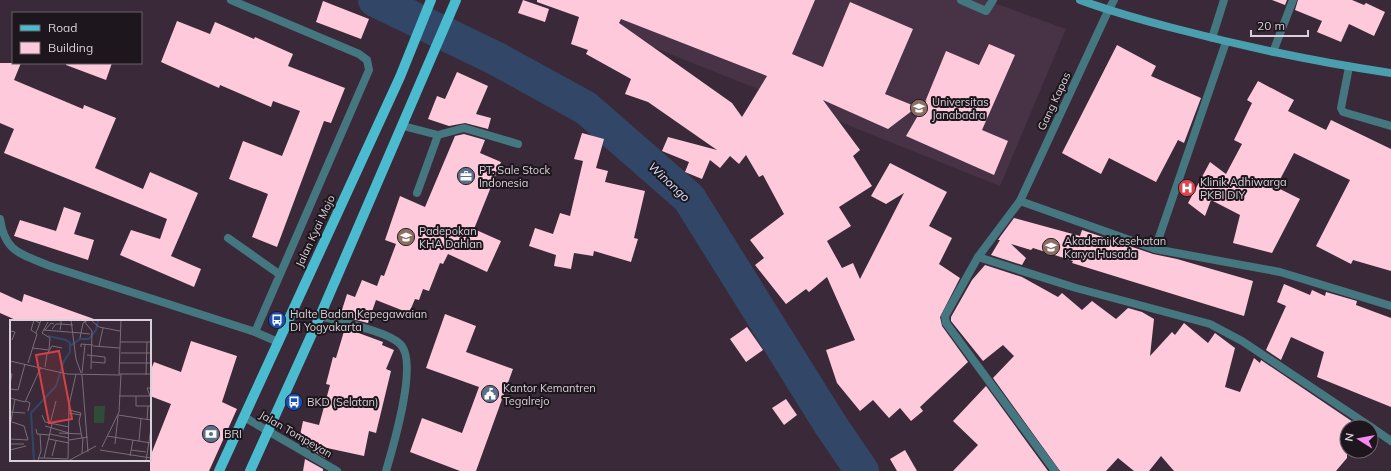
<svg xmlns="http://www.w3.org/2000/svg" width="1391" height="471" viewBox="0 0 1391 471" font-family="Mulish,sans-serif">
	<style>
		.built { fill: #473246 }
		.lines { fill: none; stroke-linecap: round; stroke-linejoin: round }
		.river { stroke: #324768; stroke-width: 34 }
		.building { fill: #fdc9db; fill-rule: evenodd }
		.lane { stroke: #457780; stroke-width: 8 }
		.street { stroke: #457780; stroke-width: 8 }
		.secondary { stroke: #4a9eae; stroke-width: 8 }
		.primary { stroke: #4bbcd0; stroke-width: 10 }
		.labels { text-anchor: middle; stroke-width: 4; stroke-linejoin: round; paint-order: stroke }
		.street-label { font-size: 11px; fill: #dad0d9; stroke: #1d161c }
		.poi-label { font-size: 11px; fill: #dad0d9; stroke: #1d161c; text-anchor: start }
		.water-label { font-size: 12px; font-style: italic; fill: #d6e5fe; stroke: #1d161c }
		.inset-river { fill: none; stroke: #324768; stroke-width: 2 }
		.inset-road { fill: none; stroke: #7a6c79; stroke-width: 1 }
		.view { fill: #d74143; fill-opacity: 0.15; stroke: #d74143; stroke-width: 2 }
		.inset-edge { fill: none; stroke: #dad0d9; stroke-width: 2 }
	</style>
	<rect width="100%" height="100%" fill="#3a2a39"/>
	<polygon class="built" points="621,0 986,0 1066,29 1000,186 610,30"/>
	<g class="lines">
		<polyline class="river" points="375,0 497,59 586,108 689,198 830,424 862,471"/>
	</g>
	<g class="building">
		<polygon points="523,0 549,9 545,22 518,13"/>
		<path d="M537 0H815L792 54 823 67 850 2 913 29 885 94 917 107 888 129 823 100 860 150 853 156 872 186 839 207 851 226 827 241 842 268 853 263 860 279 904 193 886 204 871 196 890 163 947 192 929 226 952 238 939 264 960 278 940 317 942 326 968 362 920 407 923 411 911 421 900 408 889 418 873 400 860 411 837 383 826 350 855 340 827 277 809 292 806 289 786 304 755 265 764 258 750 240 784 214 763 175 759 177 746 155 739 164 730 156 720 168 710 160 702 179 685 172 689 162 662 151 668 137 717 150 648 102 625 94 631 79 586 54 588 50 571 44 579 17 537 2ZM621 19 767 76 742 117 732 103 619 23Z"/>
		<polygon points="1272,0 1287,0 1285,5"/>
		<polygon points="1298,0 1352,0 1364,5 1366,3 1385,12 1374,36 1349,24 1341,42 1317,32 1322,21 1295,10"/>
		<polygon points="323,1 369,19 361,39 316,22"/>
		<polygon points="177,21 210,34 215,22 254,39 255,37 293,54 288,66 345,88 331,123 324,121 277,247 252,237 268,194 229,179 243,141 282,156 300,111 273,101 271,107 220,85 219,88 161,62"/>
		<polygon points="989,44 1015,55 982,130 1008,141 994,175 906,136 927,100 925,102 946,51 979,65"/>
		<polygon points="1117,45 1156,66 1151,76 1201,98 1184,143 1178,140 1156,182 1109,158 1101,174 1062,153"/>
		<polygon points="0,63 21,63 14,80 83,109 84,105 116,118 95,168 143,189 150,172 198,193 171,256 201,269 194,287 120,255 131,230 160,239 167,219 4,153 14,129 0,123"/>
		<polygon points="66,63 112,63 106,80 66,65"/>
		<polygon points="457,72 488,86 476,114 491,118 488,129 465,123 449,126 428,119 437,96 445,99"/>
		<polygon points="1258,81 1294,100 1288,111 1326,130 1331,120 1391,149 1391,271 1353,260 1351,264 1316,246 1350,180 1294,153 1276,187 1300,199 1272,253 1233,243 1240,215 1211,200 1205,216 1188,203 1210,162 1226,174 1242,144 1234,140 1252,103 1247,100"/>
		<polygon points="582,133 604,139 596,168 608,171 605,182 645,191 634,238 638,239 631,262 594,251 593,256 574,253 571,269 554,266 556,255 529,246 535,228 553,234 560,213 570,216 583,161 574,159"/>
		<polygon points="464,134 485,140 480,153 501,162 474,229 501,241 487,272 448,254 443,264 440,263 429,291 423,289 419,300 415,299 409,313 376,300 368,323 348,318 341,313 347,294 355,297 362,280 377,286 381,275 384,276 396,244 385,240 400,196 425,207 455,136"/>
		<polygon points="64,207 81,213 74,234 94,240 88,260 14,236 20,220 56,231"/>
		<polygon points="1014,218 1080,236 1082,230 1153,254 1177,259 1253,281 1244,316 1072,263 1073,261 1033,248 1031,250 1011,244 1026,258 1022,265 991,255 1000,240 998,240 1000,237"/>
		<polygon points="985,265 1022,277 1058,297 1062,293 1082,310 1092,301 1116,319 1128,308 1142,312 1154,319 1150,356 1172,332 1175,335 1184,323 1208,343 1215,333 1235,348 1225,387 1240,392 1254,358 1260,363 1261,360 1353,422 1350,427 1347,427 1347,458 1336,471 1174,471 1161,456 1149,471 1134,471 1118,458 1106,471 1060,471 993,378 1014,356 1003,345 983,361 951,321 951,317 972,280"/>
		<polygon points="1284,284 1310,295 1312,290 1325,296 1326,292 1357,301 1356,305 1391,318 1391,407 1317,377 1324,352 1291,337 1281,360 1266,350 1286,306 1277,302"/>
		<polygon points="0,292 22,302 24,294 94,319 94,321 18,321 0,313"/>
		<polygon points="445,314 476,326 466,352 513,369 476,471 460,471 410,452 422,418 462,433 479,387 426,368"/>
		<polygon points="747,327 763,350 746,362 730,339"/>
		<polygon points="345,328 383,342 382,345 394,350 386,369 391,371 376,433 369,431 364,456 327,448 325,458 307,447 308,442 299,440 303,421 319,425 330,385 326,384 333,357 336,358"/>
		<polygon points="191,341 237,356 222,402 237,409 209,471 150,471 150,457 171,404 150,396 150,372 154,362 181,372"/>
		<polygon points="986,386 1048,471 953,471 978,445 953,421"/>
		<polygon points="786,399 797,415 784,425 772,408"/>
		<polygon points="905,450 917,471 897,471 890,459"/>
		<polygon points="305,459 323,469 323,471 303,471"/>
	</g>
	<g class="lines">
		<g class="lane">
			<polyline points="231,0 359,54 367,60 369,70 255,332"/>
			<polyline points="961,0 986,11 993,0"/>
			<polyline points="1349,67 1341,108 1343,112 1391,126"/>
			<polyline points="403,126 438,135 464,128 518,144"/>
			<polyline points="417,193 438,135"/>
			<polyline points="1020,201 1155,249 1280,272 1391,306"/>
			<polyline points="228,238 279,274"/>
			<polyline points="1155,249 1226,42"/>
			<path d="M320 316C339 322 387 331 400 344 419 361 393 447 386 471"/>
			<polyline points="1055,471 946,323 945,316 978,257 1020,201 1108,11"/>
		</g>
		<g class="street">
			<polyline points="1108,11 1114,0"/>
			<polyline points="1212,38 1224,0"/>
			<polyline points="1273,52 1293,0"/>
			<path d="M0 219C5 253 22 254 50 266L255 332 278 342"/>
			<polyline points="978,257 1076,288 1210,324 1242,341 1371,427"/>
			<polyline points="244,417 337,471"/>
			<polyline points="1371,427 1391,441"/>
		</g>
		<path class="secondary" d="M1080 0C1110 11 1142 20 1173 28 1245 47 1317 62 1391 73"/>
		<g class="primary">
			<polyline points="219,471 400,77 431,0"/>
			<polyline points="250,471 320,316 456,0"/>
		</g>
	</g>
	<defs>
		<symbol id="university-disc" viewBox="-11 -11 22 22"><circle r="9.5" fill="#8d6e63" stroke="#1d161c"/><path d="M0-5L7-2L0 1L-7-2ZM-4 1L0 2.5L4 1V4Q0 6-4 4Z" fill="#fff"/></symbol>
		<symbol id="office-disc" viewBox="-11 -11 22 22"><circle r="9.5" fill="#5c6f8a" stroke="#1d161c"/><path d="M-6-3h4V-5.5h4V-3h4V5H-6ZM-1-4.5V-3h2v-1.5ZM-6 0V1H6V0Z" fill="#fff"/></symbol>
		<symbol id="hospital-disc" viewBox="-11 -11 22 22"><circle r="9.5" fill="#e0444e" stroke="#1d161c"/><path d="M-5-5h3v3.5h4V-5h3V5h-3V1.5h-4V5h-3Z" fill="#fff"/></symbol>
		<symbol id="school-disc" viewBox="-11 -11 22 22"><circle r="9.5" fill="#8d6e63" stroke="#1d161c"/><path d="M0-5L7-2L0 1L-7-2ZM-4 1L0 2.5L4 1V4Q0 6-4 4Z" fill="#fff"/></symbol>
		<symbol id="bus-disc" viewBox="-11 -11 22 22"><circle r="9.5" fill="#1a4fb4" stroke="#1d161c"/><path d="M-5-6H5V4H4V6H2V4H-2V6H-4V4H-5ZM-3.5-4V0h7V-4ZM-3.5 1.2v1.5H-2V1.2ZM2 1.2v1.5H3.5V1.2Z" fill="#fff"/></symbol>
		<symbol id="civic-disc" viewBox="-11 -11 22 22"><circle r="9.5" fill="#5c6f8a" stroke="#1d161c"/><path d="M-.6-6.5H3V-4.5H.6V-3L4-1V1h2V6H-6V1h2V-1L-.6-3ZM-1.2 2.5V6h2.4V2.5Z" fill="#fff"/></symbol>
		<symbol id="bank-disc" viewBox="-11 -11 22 22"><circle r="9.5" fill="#5c6f8a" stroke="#1d161c"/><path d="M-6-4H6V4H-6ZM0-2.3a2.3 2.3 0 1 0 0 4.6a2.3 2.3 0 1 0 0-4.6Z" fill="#fff"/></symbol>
	</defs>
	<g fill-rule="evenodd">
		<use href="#university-disc" x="909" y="98" width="20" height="20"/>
		<use href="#office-disc" x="456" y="166" width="20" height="20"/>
		<use href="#hospital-disc" x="1177" y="178" width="20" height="20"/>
		<use href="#school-disc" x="396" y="227" width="20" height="20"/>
		<use href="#university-disc" x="1041" y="237" width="20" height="20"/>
		<use href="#bus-disc" x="267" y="310" width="20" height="20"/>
		<use href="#civic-disc" x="480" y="384" width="20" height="20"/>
		<use href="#bus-disc" x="284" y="392" width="20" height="20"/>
		<use href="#bank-disc" x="201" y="424" width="20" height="20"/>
	</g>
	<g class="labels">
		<g class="street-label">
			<text transform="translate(1054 101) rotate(-65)" y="4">Gang Kapas</text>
			<text transform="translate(315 231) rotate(-65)" y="4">Jalan Kyai Mojo</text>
			<text transform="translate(296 434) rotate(30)" y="4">Jalan Tompeyan</text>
		</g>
		<g class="poi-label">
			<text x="932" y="106">Universitas<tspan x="932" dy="13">Janabadra</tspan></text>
			<text x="479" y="174">PT. Sale Stock<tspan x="479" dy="13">Indonesia</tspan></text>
			<text x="1200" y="186">Klinik Adhiwarga<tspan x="1200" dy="13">PKBI DIY</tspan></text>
			<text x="419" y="235">Padepokan<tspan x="419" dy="13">KHA Dahlan</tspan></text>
			<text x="1064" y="245">Akademi Kesehatan<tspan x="1064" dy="13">Karya Husada</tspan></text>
			<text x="290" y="318">Halte Badan Kepegawaian<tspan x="290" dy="13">DI Yogyakarta</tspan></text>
			<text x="503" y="392">Kantor Kemantren<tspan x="503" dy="13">Tegalrejo</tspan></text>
			<text x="307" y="406">BKD (Selatan)</text>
			<text x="224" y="438">BRI</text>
		</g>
		<g class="water-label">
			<text transform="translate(669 182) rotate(43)" y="4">Winongo</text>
		</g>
	</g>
	<g transform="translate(10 320)">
		<rect width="141" height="141" fill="#3a2a39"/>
		<path d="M84 86H95L94 103H84Z" fill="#304c38"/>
		<path class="inset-river" d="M60 26 70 19H79L86 10 88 0M24 141 21 93 46 66 54 41 60 32V23L56 20 38 16"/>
		<path class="inset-road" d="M61 0 66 39 71 53M73 0 82 11 81 49M81 0 89 7 110 11M51 1V4L63 5M42 9 46 4H51L50 10M33 10 71 13 73 3 78 0M35 10 41 3 44 4M1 11 5 12 2 20M26 13 31 0M70 18 71 13 80 14M110 22H141M83 26 110 28M89 26 93 8M71 27V24L83 25M23 28 39 30 40 18 32 13 38 2M111 33H141M77 35 95 37V43L82 42M0 41 57 54 110 55M18 43 27 14 21 10 24 0 30 3M110 43H141M35 47 37 34 42 26 52 28M0 53 2 54 0 65M72 53 75 25M109 54 111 0M109 54H141M72 55 78 132M136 55 137 22M0 69 8 70 15 44M109 76H141M126 76V86H141M140 76 137 68H141M0 78 15 82 31 47M16 81 20 83 18 91M59 90 71 93 69 101 72 118M0 92 15 93M59 93 71 95M32 95 35 102 59 107M108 95 141 100M137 100 138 86M2 102 14 106M40 104 46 81M35 106 59 113M0 107 5 79M26 109 27 114 40 115M49 113 71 114M40 114 59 118M97 116 141 123M0 119 18 120 14 106M39 119 59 123M59 120 78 117M129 121 131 99M1 124H14M105 124 108 96M92 127 109 92 111 54M0 130 16 126M90 130 141 138M121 130 136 132M72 133 73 118M42 136 46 121M120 136 123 120M28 138H34L42 104M34 138 58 139M58 139 59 85 66 54M28 140 31 131 30 114M58 141 86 126M136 141 141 108"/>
		<path class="view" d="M49 31 62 99 39 103 26 35Z"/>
		<rect width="141" height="141" class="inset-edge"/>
	</g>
	<rect x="12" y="12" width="130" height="52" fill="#1d161c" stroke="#696068"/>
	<rect x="20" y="25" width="20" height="6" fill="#4bbcd0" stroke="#696068"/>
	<text x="48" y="32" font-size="12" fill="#dad0d9">Road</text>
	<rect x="20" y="42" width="20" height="12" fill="#fdc9db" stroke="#696068"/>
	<text x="48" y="52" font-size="12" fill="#dad0d9">Building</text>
	<g transform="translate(1359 439) rotate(281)"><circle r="19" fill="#1d161c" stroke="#696068"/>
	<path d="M0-3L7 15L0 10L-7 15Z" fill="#f589ee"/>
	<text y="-6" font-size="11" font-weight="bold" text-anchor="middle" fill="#dad0d9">N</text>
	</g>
	<path d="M1251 30v6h57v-6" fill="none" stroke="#dad0d9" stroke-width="2"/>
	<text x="1257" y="30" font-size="12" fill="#dad0d9" stroke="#1d161c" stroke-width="3" paint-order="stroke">20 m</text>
</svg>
